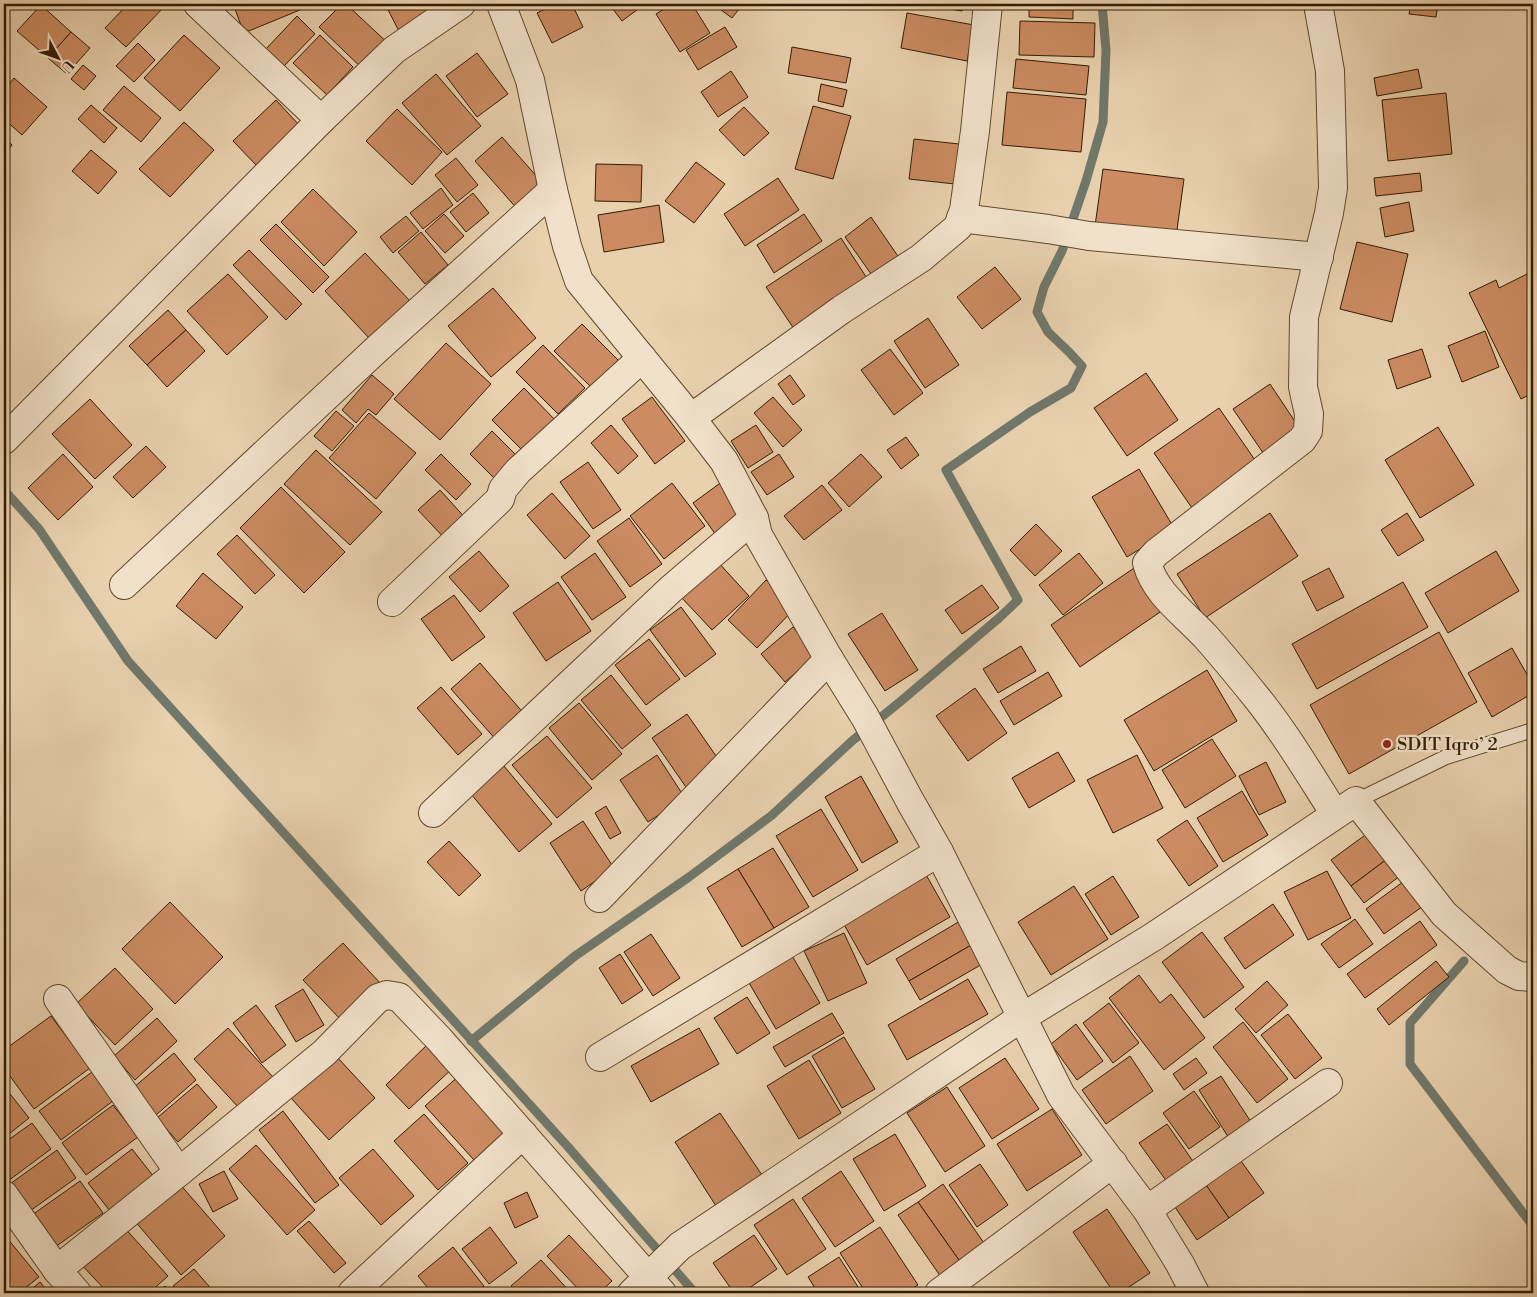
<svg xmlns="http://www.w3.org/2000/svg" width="1537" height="1297" viewBox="0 0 1537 1297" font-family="'Libre Bodoni',serif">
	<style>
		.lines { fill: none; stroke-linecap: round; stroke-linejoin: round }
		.stream { stroke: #70786c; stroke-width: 9 }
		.building { fill: #cc8b62; stroke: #321c02 }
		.service-casing { stroke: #60492d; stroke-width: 16 }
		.minor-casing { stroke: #60492d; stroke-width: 30 }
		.service { stroke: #f1e1ca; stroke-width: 14 }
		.minor { stroke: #f1e1ca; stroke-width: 28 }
		.poi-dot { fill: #8f2418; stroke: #f1e1ca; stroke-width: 2 }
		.labels { text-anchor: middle; stroke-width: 4.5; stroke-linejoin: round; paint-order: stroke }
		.poi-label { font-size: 18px; fill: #321c02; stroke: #f1e1ca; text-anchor: start }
	</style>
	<rect width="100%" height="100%" fill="#e9d1ae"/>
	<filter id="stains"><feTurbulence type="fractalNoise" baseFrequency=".004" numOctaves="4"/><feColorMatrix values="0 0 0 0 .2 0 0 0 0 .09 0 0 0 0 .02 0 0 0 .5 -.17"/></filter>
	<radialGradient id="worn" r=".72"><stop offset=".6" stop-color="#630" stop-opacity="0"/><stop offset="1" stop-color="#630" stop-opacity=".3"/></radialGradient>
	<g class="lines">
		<g class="stream">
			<polyline points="4,490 39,529 128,661 569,1148 695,1293"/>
			<polyline points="1464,961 1410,1023 1410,1064 1533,1226"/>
			<polyline points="471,1041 575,956 689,877 771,816 852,741 901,701 999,618 1018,600 946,470 1030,412 1071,388 1082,366 1069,352 1048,332 1037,312 1044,287 1062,251 1086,181 1103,122 1106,50 1102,4"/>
		</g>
	</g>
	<g class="building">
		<polygon points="128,4 158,4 163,8 126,47 105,28"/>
		<polygon points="233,4 312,4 312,5 244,33"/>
		<polygon points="342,4 346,4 391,46 366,72 319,27"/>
		<polygon points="385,4 449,4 401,35"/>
		<polygon points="555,4 572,4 583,27 552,43 537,13"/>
		<polygon points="609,4 645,4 622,21"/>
		<polygon points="672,4 692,4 710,33 680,52 656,14"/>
		<polygon points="713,4 743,4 732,18"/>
		<polygon points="918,4 964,4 962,11"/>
		<polygon points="1029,4 1073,4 1073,19 1029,17"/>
		<polygon points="1411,4 1438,4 1436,17 1409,14"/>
		<polygon points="41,5 71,32 48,58 17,31"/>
		<polygon points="907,13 974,25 967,61 901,48"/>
		<polygon points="297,16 315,34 283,67 265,50"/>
		<polygon points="1020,21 1095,23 1094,57 1019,55"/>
		<polygon points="725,27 737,47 698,70 686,50"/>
		<polygon points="71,32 90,48 67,74 48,58"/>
		<polygon points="184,35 220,68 180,111 144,78"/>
		<polygon points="320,35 353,67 327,95 293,63"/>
		<polygon points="138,43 155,60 134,82 116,66"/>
		<polygon points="792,47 851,58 846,83 788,73"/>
		<polygon points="477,53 508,94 477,117 446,76"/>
		<polygon points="1016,59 1089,66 1086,95 1013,88"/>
		<polygon points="83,65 96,76 84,90 71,79"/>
		<polygon points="1418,69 1422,88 1377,96 1374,78"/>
		<polygon points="731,71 748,97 718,117 701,92"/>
		<polygon points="436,74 481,126 447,155 402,103"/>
		<polygon points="14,78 47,107 22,135 4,119 4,91"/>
		<polygon points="821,84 847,90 843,107 818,101"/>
		<polygon points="124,86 161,118 141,142 103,110"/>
		<polygon points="1007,92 1086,99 1081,152 1002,145"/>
		<polygon points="1446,93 1452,154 1388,161 1382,100"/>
		<polygon points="276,100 301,127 259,168 233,141"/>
		<polygon points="91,105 117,128 104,143 78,119"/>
		<polygon points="813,106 851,116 833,179 795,169"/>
		<polygon points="744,107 769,133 744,156 719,130"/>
		<polygon points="397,109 442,152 412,185 366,141"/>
		<polygon points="184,122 214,150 170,197 139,169"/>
		<polygon points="4,137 12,145 4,155"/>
		<polygon points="502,137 546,187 519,211 475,161"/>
		<polygon points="914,139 959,144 955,184 909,179"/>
		<polygon points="91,150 117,172 98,194 72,171"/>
		<polygon points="456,158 478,185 457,202 435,175"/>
		<polygon points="696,162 725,184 694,223 665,201"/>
		<polygon points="596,164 642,165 641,202 595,201"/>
		<polygon points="1103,169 1184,179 1176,237 1095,226"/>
		<polygon points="1420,173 1422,191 1376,196 1374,178"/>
		<polygon points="778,178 799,210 745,246 724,214"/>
		<polygon points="441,188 453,205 423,229 410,213"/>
		<polygon points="313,189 357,232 324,266 281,222"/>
		<polygon points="473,193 489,213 466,232 450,212"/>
		<polygon points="1409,202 1414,231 1385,237 1380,208"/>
		<polygon points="659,205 664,242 604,252 598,215"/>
		<polygon points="444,214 464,236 445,253 425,231"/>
		<polygon points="804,214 822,241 774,273 757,245"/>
		<polygon points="406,216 419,231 393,253 380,237"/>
		<polygon points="871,217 902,262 876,281 845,237"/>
		<polygon points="276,224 329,277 313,293 260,240"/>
		<polygon points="421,232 448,265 425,284 398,252"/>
		<polygon points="841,238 870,283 796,332 766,287"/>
		<polygon points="1357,242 1408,254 1392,322 1340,309"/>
		<polygon points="249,250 302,304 286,320 233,265"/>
		<polygon points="365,253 410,301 370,339 325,291"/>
		<polygon points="995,267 1021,299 982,329 957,297"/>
		<polygon points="1533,271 1533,393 1521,399 1469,293 1496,280 1499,288"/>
		<polygon points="228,274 268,317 227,355 187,311"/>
		<polygon points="493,288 536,338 491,377 448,326"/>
		<polygon points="168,310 186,330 147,365 129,346"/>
		<polygon points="928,318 959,365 925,388 894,341"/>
		<polygon points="582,324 618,360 591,387 554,351"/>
		<polygon points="186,330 205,351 167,387 147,365"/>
		<polygon points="1485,331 1499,367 1462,382 1448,346"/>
		<polygon points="446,343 491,384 440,440 394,399"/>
		<polygon points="543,345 585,388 558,414 516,372"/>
		<polygon points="890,349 923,393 894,415 861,370"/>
		<polygon points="1422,349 1431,377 1397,389 1388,360"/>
		<polygon points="1146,373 1178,420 1127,456 1094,408"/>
		<polygon points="372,375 394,394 376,415 368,409 356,423 342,410"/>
		<polygon points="790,375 805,396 793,405 778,384"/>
		<polygon points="1270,384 1304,435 1268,460 1233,409"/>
		<polygon points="524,388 559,424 528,456 492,420"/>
		<polygon points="652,397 685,441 655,464 622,419"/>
		<polygon points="773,397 802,430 783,447 754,413"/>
		<polygon points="90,399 132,445 95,479 52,434"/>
		<polygon points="1219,408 1257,463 1192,508 1154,453"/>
		<polygon points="336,411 354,426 332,451 314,436"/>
		<polygon points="369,413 416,453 376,499 329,458"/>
		<polygon points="611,425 638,456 618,474 591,443"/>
		<polygon points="756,425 773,452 748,468 731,441"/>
		<polygon points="1438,427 1474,485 1420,518 1385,460"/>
		<polygon points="492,431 523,462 500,484 470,454"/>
		<polygon points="906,437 919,455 901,469 887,450"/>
		<polygon points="146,446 166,467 133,498 113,477"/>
		<polygon points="316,450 382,512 350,545 284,484"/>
		<polygon points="63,454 93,487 58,520 28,488"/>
		<polygon points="441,454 471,484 456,500 425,470"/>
		<polygon points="779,454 794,477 767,495 751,472"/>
		<polygon points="861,454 882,477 849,507 828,483"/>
		<polygon points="588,462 621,510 593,529 560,482"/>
		<polygon points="1139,469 1174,528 1127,557 1092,497"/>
		<polygon points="723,481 746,513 716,535 693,503"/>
		<polygon points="672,483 705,526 664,559 630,516"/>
		<polygon points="822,485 842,510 804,540 784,516"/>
		<polygon points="281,487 345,552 304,593 240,528"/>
		<polygon points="440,490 469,522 447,541 418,510"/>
		<polygon points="552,493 590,536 565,559 527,515"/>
		<polygon points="1270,513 1298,556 1205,618 1177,574"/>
		<polygon points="1407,513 1424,540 1398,556 1381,530"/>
		<polygon points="629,518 662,564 630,587 597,541"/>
		<polygon points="1036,524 1062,551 1035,576 1010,550"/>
		<polygon points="237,535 275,575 255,594 217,554"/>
		<polygon points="479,551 509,586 480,612 449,577"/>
		<polygon points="1496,551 1519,591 1448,633 1425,593"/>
		<polygon points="595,553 626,597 592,620 561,577"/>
		<polygon points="1079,553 1103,583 1063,615 1039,585"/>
		<polygon points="717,561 749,596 712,630 680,596"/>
		<polygon points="1134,568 1163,610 1080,667 1051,625"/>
		<polygon points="1329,568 1344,597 1317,611 1302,582"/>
		<polygon points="203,573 243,607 216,639 176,606"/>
		<polygon points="766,580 795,608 757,648 728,620"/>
		<polygon points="558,582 591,631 546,661 513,613"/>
		<polygon points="1403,582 1428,627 1317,689 1292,644"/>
		<polygon points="982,585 999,608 962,634 945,610"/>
		<polygon points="454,595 485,637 452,661 421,619"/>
		<polygon points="681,607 716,654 685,677 650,630"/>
		<polygon points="882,613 918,670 885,691 848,634"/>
		<polygon points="793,627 816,655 785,682 761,654"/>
		<polygon points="1439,632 1477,702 1349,774 1310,705"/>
		<polygon points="649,639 680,679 646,705 615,665"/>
		<polygon points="1021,646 1036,671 998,693 983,669"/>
		<polygon points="1512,648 1533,685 1533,693 1492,717 1468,673"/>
		<polygon points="480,663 526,716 498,742 451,689"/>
		<polygon points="1207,670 1237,721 1154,771 1124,720"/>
		<polygon points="1048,672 1062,696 1014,725 1000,701"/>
		<polygon points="611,675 651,725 622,749 581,700"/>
		<polygon points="441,687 482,734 458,755 417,708"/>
		<polygon points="975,688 1007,733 968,761 936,716"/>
		<polygon points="579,703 622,754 592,780 549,728"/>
		<polygon points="687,714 723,766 688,790 652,738"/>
		<polygon points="547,736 592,788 557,818 512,765"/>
		<polygon points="1212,739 1236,776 1185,808 1162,770"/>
		<polygon points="1058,752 1075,781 1029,808 1012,778"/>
		<polygon points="657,755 685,798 648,822 620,780"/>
		<polygon points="1137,755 1163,808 1113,833 1087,780"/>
		<polygon points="1266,762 1286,802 1259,815 1239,776"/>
		<polygon points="504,766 552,824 519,852 471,794"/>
		<polygon points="861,776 898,842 862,863 825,797"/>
		<polygon points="1242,791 1268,835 1223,862 1197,818"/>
		<polygon points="606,806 621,833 610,839 595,813"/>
		<polygon points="821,809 858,870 813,897 776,836"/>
		<polygon points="1187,820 1218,866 1189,886 1157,840"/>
		<polygon points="583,821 614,868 581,891 550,843"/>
		<polygon points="1372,830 1391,856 1351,886 1331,860"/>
		<polygon points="449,841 481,875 459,896 427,862"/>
		<polygon points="773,848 809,907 774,928 738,869"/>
		<polygon points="1391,856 1404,873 1364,903 1351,886"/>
		<polygon points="738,869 774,928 742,947 707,888"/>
		<polygon points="1327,871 1351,918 1308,940 1284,892"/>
		<polygon points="925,873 950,917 867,965 842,921"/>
		<polygon points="1113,876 1139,917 1111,935 1085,894"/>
		<polygon points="1411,876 1429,902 1384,934 1366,909"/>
		<polygon points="1074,886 1108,939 1051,975 1018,922"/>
		<polygon points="170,902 223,957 175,1004 122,949"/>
		<polygon points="1273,904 1294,935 1245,969 1224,938"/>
		<polygon points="1355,919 1373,944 1339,968 1321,944"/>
		<polygon points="960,921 973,944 909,981 896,959"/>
		<polygon points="1420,921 1437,945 1365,998 1347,974"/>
		<polygon points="1202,932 1244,987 1204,1018 1162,962"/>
		<polygon points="844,933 867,983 828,1001 804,951"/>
		<polygon points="651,934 680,978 653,996 624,952"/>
		<polygon points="343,943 381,984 342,1021 303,980"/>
		<polygon points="973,944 984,963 920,1000 909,981"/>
		<polygon points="788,949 820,1003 776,1029 745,976"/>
		<polygon points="620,954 643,990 622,1004 599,968"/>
		<polygon points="1436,961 1449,977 1389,1025 1377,1009"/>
		<polygon points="115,968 153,1009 115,1045 76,1004"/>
		<polygon points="1139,975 1160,1003 1171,994 1205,1038 1164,1070 1109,998"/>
		<polygon points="968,979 988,1014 907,1060 888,1025"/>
		<polygon points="1267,981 1288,1005 1256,1033 1235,1009"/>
		<polygon points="303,989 324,1025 296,1042 275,1006"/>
		<polygon points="747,997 770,1033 737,1054 714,1018"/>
		<polygon points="1109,1003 1139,1043 1113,1063 1083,1023"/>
		<polygon points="256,1005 286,1045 262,1063 233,1023"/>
		<polygon points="832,1013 844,1033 785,1067 773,1047"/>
		<polygon points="1288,1014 1322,1058 1295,1079 1261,1035"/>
		<polygon points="51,1016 90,1068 34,1109 4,1068 4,1050"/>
		<polygon points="157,1018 177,1041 135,1080 114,1056"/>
		<polygon points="1243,1022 1288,1079 1257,1103 1213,1047"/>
		<polygon points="1076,1024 1103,1061 1077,1080 1051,1044"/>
		<polygon points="228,1028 273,1077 239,1108 194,1059"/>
		<polygon points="699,1028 719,1064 651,1102 631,1066"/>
		<polygon points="844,1037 875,1089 842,1108 812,1056"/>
		<polygon points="431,1041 455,1066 409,1109 386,1085"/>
		<polygon points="174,1053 196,1080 156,1115 133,1088"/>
		<polygon points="1130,1056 1153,1091 1106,1124 1082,1090"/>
		<polygon points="337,1057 375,1098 329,1140 291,1098"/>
		<polygon points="1005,1058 1039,1109 992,1139 959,1088"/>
		<polygon points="1196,1058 1207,1073 1184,1090 1173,1074"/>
		<polygon points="809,1060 841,1113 799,1139 767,1086"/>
		<polygon points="92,1072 113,1101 61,1140 39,1111"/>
		<polygon points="461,1074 510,1129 474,1160 425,1106"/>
		<polygon points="1221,1076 1253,1125 1230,1140 1199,1090"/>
		<polygon points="197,1084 217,1107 178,1142 157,1118"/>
		<polygon points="947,1087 985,1146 945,1172 907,1113"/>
		<polygon points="7,1090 29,1118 4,1138 4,1093"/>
		<polygon points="1194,1091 1220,1127 1189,1149 1163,1113"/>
		<polygon points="113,1105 138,1137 86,1175 62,1143"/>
		<polygon points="1052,1109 1082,1155 1027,1191 997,1144"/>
		<polygon points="283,1111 339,1185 315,1203 259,1130"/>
		<polygon points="720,1113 762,1175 716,1206 675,1142"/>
		<polygon points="424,1114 468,1163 438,1190 394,1141"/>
		<polygon points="32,1123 51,1149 8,1181 4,1175 4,1143"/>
		<polygon points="1167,1124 1197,1167 1170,1186 1139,1143"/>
		<polygon points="895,1134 926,1186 884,1211 853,1159"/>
		<polygon points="256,1145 315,1210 287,1235 229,1169"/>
		<polygon points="132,1149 154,1177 110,1211 88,1183"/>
		<polygon points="373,1149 414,1196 381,1225 339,1178"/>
		<polygon points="57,1150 76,1178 30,1211 10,1184"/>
		<polygon points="1241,1161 1264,1193 1229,1218 1206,1185"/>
		<polygon points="980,1164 1008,1205 977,1227 949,1185"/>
		<polygon points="224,1171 238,1199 213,1212 199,1184"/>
		<polygon points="841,1171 874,1221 835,1247 802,1198"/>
		<polygon points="80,1181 103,1213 55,1247 32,1215"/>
		<polygon points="178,1182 225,1236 181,1275 134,1220"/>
		<polygon points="943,1184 986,1246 961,1263 918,1202"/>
		<polygon points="1206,1185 1229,1218 1197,1240 1175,1207"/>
		<polygon points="527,1192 538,1217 515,1228 504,1203"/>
		<polygon points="793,1199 826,1249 787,1275 754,1225"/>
		<polygon points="918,1202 961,1263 941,1277 898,1215"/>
		<polygon points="1107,1209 1150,1273 1120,1293 1114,1293 1073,1232"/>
		<polygon points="309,1221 346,1263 334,1273 297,1231"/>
		<polygon points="122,1225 168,1276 149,1293 108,1293 80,1263"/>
		<polygon points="490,1227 517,1263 489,1284 462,1249"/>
		<polygon points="880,1227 918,1285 905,1293 866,1293 840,1253"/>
		<polygon points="569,1235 612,1281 599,1293 582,1293 547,1256"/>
		<polygon points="754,1235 777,1269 742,1293 734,1293 713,1263"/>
		<polygon points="7,1238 39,1277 19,1293 4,1293 4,1240"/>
		<polygon points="453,1247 484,1286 475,1293 432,1293 418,1276"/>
		<polygon points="839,1257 862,1293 818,1293 808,1277"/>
		<polygon points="541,1260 571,1293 517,1293 511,1286"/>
		<polygon points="194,1269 215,1293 179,1293 173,1286"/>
		<polygon points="40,1282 49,1293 27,1293"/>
		<polygon points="165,1286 172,1293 157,1293"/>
	</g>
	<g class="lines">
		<defs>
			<polyline id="service" points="1356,801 1446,757 1533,730"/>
			<g id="minor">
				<polyline points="198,4 321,120"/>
				<polyline points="501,4 530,80 553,190 567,246 579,281 691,418 724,461 754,518 758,535 829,659 865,717 910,801 939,852 1061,1095 1147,1210 1180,1264 1195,1293"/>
				<path d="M1318 4 1330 71 1333 188 1329 213 1304 317 1303 387 1309 414 1308 431 1302 440 1156 553 1147 563C1155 594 1185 614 1206 637 1223 656 1240 677 1257 698 1286 734 1310 775 1335 814"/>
				<polyline points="961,218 1048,229 1089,236 1319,257"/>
				<polyline points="691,418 841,310 921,258 958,227 964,210 975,131 988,4"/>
				<polyline points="4,440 321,120 394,50 461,4"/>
				<polyline points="124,585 377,349 553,190"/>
				<polyline points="392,602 500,499 503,489 518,471 642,358"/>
				<polyline points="433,813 671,589 754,518"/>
				<polyline points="599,898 829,659"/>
				<polyline points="58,999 179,1172"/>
				<polyline points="600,1057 939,852"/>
				<polyline points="4,1195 57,1270 77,1293"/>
				<polyline points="1147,1210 1328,1083"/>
				<polyline points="57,1270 179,1172 324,1053 378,998 387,995 399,997 439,1039 662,1293"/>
				<polyline points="352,1293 523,1134"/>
				<polyline points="632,1293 680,1246 1021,1018 1153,937 1356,801 1444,914 1507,970 1519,976 1533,977"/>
				<polyline points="939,1293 1113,1163"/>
			</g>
		</defs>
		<use href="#service" class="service-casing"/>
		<use href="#minor" class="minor-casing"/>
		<use href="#service" class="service"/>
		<use href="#minor" class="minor"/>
	</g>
	<circle class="poi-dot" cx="1387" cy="744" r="5"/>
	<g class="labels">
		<g class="poi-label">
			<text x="1397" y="750">SDIT Iqro’ 2</text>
		</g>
	</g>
	<rect width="1537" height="1297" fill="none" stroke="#e9d1ae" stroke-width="20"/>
	<rect x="5" y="5" width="1527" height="1287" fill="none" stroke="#321c02" stroke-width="2.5"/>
	<rect x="10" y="10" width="1517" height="1277" fill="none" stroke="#321c02"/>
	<g transform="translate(58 58) rotate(131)" stroke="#f1e1ca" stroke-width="4" paint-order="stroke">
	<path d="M0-4L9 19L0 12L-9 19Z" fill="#321c02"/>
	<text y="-8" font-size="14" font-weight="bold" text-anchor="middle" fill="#321c02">U</text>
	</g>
	<rect width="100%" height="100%" filter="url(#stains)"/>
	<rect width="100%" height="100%" fill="url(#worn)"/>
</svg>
